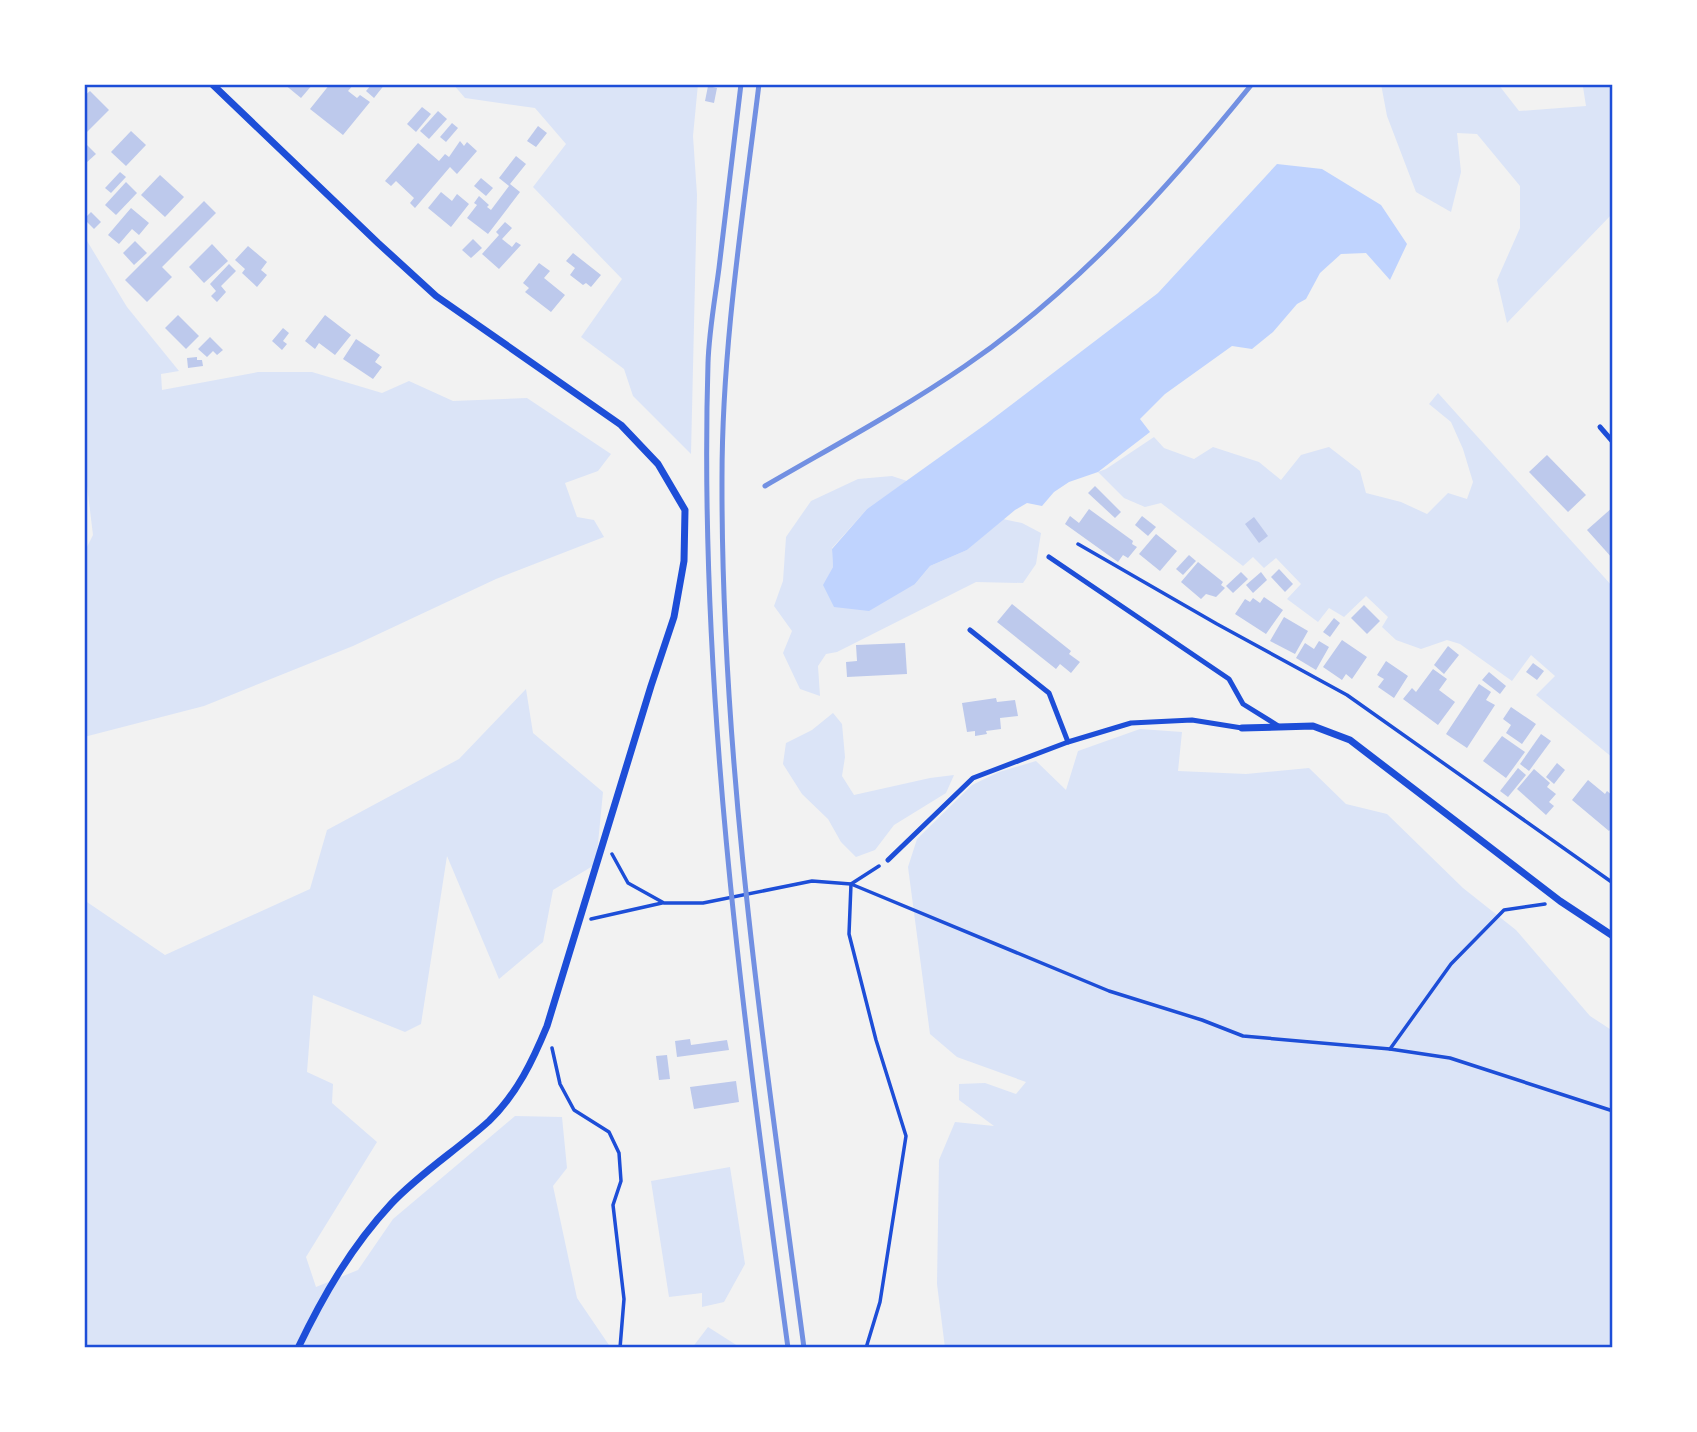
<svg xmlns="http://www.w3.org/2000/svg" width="1697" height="1432" viewBox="0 0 1697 1432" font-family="'IBM Plex Sans',sans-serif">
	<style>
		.green { fill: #dbe4f7 }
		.water { fill: #bfd3fe }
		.building { fill: #bdc9ec }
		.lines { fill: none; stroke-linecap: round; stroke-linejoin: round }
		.path { stroke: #1d4ed8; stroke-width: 3.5 }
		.service { stroke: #1d4ed8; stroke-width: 5 }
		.minor { stroke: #1d4ed8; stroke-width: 7 }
		.rail { stroke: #7290e2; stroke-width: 5 }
		.neatline { fill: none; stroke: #1d4ed8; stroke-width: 2.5 }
	</style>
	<rect width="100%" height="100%" fill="#f2f2f2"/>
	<g class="green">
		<polygon points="453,84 698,84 693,136 697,195 691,454 633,396 624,369 581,337 622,279 533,187 566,144 535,108 465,98"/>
		<polygon points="1381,84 1498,84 1519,111 1586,106 1583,87 1585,84 1613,84 1613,213 1507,323 1497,280 1520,228 1520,186 1477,134 1457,133 1461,172 1451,212 1416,192 1387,116"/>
		<polygon points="84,236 127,307 179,371 161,374 162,390 258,372 312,372 382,393 409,381 453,401 527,398 611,454 598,471 565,483 577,517 594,520 604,537 496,579 353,646 204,706 84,737 84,553 93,535 87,486 84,481"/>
		<polygon points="1438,393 1613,587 1613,758 1536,695 1555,676 1531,655 1512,681 1460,644 1447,640 1421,649 1396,640 1382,627 1388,617 1366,596 1344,617 1329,608 1318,622 1287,599 1301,584 1276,558 1264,568 1253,557 1243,566 1161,503 1145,507 1124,498 1098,472 1106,469 1154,437 1164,448 1194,459 1213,447 1259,462 1281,480 1301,455 1329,447 1360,471 1366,493 1401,502 1427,514 1448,493 1467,499 1473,482 1463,449 1451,422 1429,404"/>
		<polygon points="892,476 907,481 867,509 832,548 833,567 824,585 915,584 930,566 967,550 1003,519 1022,523 1041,533 1036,564 1023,583 976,582 837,652 826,654 818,666 820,696 800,689 783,653 792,631 774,606 783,581 786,537 811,501 858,479"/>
		<polygon points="526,689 533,733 603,792 596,864 553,890 543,942 499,979 447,856 421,1024 405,1032 313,995 307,1072 333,1084 332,1103 377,1142 306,1257 316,1287 358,1270 393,1219 515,1116 562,1117 567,1168 553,1186 577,1298 611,1348 84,1348 84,900 165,955 310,889 327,830 459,759"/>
		<polygon points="833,713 842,724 845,757 842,776 854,795 930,778 954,775 946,793 894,825 875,850 856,857 841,842 828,819 802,794 783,764 786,743 812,730"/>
		<polygon points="1140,729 1182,732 1178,771 1246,774 1309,768 1346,804 1387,814 1463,888 1516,930 1590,1016 1613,1031 1613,1348 945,1348 937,1284 939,1160 955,1122 994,1126 959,1100 959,1084 985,1083 1016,1094 1026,1082 957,1057 930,1034 908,867 917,839 972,785 999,772 1036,761 1066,790 1078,751"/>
		<polygon points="730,1167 745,1264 724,1302 702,1307 702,1293 669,1297 651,1181"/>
		<polygon points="708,1327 741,1348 692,1348"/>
	</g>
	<polygon class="water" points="1277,164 1322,169 1381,205 1407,244 1390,280 1366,253 1341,254 1320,273 1306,299 1297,304 1273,332 1252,349 1232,346 1165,394 1140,419 1150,432 1098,472 1069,482 1054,492 1042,506 1027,503 1015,510 967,550 930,566 915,584 869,611 834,607 823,585 833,567 832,549 867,509 986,424 1158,293"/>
	<g class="building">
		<polygon points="284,84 313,84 301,98"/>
		<polygon points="330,84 337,86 339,84 354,84 348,91 357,98 360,95 370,102 343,135 310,109"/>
		<polygon points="372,84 385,84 374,98 366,91"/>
		<polygon points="708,86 717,88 714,103 705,101"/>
		<polygon points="90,91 109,110 84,135 84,96"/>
		<polygon points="422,107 431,114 416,132 407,124"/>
		<polygon points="438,111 447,119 429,139 420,131"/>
		<polygon points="452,123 458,128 446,142 440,137"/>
		<polygon points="538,126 547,133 536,147 527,141"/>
		<polygon points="131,131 146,145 126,166 111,152"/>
		<polygon points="460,141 464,146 467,142 477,151 457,174 450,167 415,208 410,203 414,198 396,181 391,186 385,181 418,143 439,161 445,154 449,157"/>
		<polygon points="84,142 96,154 86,163 84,161"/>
		<polygon points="516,156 526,164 510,184 520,192 488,234 467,218 477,205 474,203 479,196 489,205 487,207 491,210 509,186 499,178"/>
		<polygon points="120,172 126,177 111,193 105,188"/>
		<polygon points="160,175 184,197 165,217 141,195"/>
		<polygon points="481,178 493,188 486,196 474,186"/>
		<polygon points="126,182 137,193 116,215 105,205"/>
		<polygon points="441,192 452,201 457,194 469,204 451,227 428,208"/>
		<polygon points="204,201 216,213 162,267 172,277 147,302 125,280"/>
		<polygon points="131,208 149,223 139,235 132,229 119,244 108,235"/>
		<polygon points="91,212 101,222 94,229 84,219"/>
		<polygon points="505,222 512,228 502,239 512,247 516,242 521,245 499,269 482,254 499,235 496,232"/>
		<polygon points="473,239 482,248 471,258 462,250"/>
		<polygon points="135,241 147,253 134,265 123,253"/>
		<polygon points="212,244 228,261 204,283 189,267"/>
		<polygon points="248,246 267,262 261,270 267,275 257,287 242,273 245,269 235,260"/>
		<polygon points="573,253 601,275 591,287 586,283 583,285 570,275 575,268 566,261"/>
		<polygon points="539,263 550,271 544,278 565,295 551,312 525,292 529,288 523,283"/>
		<polygon points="229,264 236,271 221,286 226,292 217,302 211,296 216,291 210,284"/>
		<polygon points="178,315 199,336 186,349 165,328"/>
		<polygon points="325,315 351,335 335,355 319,343 315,349 305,341"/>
		<polygon points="283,328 289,333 283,341 287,344 282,350 272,341"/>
		<polygon points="210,337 223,350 217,355 213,351 207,357 198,349"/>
		<polygon points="356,339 380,355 375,362 382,367 373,379 343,359"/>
		<polygon points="197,357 197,360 202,360 203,366 188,368 187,358"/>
		<polygon points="1547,455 1586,495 1568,512 1529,472"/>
		<polygon points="1095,486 1121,512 1115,518 1088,493"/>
		<polygon points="1613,507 1613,559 1587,530"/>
		<polygon points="1089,509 1133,541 1132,544 1137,547 1128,558 1123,555 1118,562 1065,524 1070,516 1079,523"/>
		<polygon points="1142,516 1156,527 1148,536 1135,525"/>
		<polygon points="1254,517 1268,536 1259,543 1245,524"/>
		<polygon points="1156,534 1177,551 1160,571 1139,554"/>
		<polygon points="1189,555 1196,561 1183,575 1176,569"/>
		<polygon points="1198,562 1223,582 1221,585 1225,588 1216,597 1206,594 1201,599 1181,582"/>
		<polygon points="1279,569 1293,584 1285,592 1271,577"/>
		<polygon points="1241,572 1248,579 1233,593 1226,586"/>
		<polygon points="1261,572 1267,580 1253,593 1246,585"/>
		<polygon points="1264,597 1283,610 1266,634 1235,614 1245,599 1250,602 1253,598 1260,603"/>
		<polygon points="1012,604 1071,651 1069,654 1080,662 1071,673 1060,664 1056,669 997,622"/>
		<polygon points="1364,605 1380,621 1367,634 1351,618"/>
		<polygon points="1284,617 1308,631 1295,654 1270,641"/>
		<polygon points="1334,618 1340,623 1330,637 1323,632"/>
		<polygon points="1342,640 1367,657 1352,679 1346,674 1342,680 1323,667"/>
		<polygon points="1319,641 1329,647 1316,670 1296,658 1305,643 1314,649"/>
		<polygon points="905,643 907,674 847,677 846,662 857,661 856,645"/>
		<polygon points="1448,646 1459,655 1444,674 1434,665"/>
		<polygon points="1386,661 1408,676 1394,698 1378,687 1384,679 1377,675"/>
		<polygon points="1533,663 1544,671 1537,680 1526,672"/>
		<polygon points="1433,669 1447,679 1439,690 1455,702 1438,725 1403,699 1412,688 1416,692"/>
		<polygon points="1489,672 1506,686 1500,694 1482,680"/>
		<polygon points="1479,684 1491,692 1486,700 1495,705 1467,748 1446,734"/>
		<polygon points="996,698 997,702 1015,700 1018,716 1000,718 1001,729 986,731 987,734 975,736 975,731 967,732 962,703"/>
		<polygon points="1511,707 1536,724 1522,744 1506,733 1511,725 1503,719"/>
		<polygon points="1541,734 1551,741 1529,771 1520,764"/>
		<polygon points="1502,736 1525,752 1506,778 1483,761"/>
		<polygon points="1557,763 1565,770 1554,784 1546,777"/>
		<polygon points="1518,768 1526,775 1508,797 1500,791"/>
		<polygon points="1534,769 1550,783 1547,787 1556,794 1549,802 1554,806 1546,815 1517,789"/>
		<polygon points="1588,780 1605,794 1607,791 1613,796 1613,827 1609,831 1572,800"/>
		<polygon points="690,1039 691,1045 727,1040 729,1050 677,1057 675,1041"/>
		<polygon points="667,1055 670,1079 659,1080 656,1056"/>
		<polygon points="736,1081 739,1102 694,1109 690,1087"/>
	</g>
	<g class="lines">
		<g class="path">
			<polyline points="1078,544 1217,624 1347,695 1613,883"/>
			<polyline points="612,854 628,883 664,903 703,903 812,881 851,884 1109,991 1202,1020 1243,1036 1390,1049 1451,964 1504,910 1545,904"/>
			<polyline points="591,919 662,903"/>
			<polyline points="552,1048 560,1084 574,1110 609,1132 619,1153 621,1181 613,1205 624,1299 620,1348"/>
			<polyline points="1390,1049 1450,1058 1613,1111"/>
			<polyline points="866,1348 880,1302 906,1136 876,1040 849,934 851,884 879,866"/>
		</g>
		<g class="service">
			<polyline points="1600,427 1613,442"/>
			<polyline points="1049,557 1229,679 1243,704 1280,727"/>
			<polyline points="970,630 1049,693 1068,742"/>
			<polyline points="888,860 973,778 1068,742 1131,723 1192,720 1242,728"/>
		</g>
		<g class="minor">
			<path d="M212 84 378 243 436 296 621 425 658 464 685 510 684 561 674 617 651 686 547 1026C533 1060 517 1094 489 1121 457 1150 420 1173 391 1204 351 1247 323 1296 298 1348"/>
			<polyline points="1242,728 1313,726 1350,740 1560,901 1613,936"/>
		</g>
		<g class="rail">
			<path d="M741 84C734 145 726 207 719 268 715 299 709 331 708 363 698 693 744 1022 788 1348"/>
			<path d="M759 84C743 215 722 346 722 478 721 769 766 1060 804 1348"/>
			<path d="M765 486C832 447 901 410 965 366 1076 290 1168 188 1252 84"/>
		</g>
	</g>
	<rect width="1697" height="1432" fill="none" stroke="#ffffff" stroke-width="172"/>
	<rect x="86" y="86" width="1525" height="1260" class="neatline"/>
</svg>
